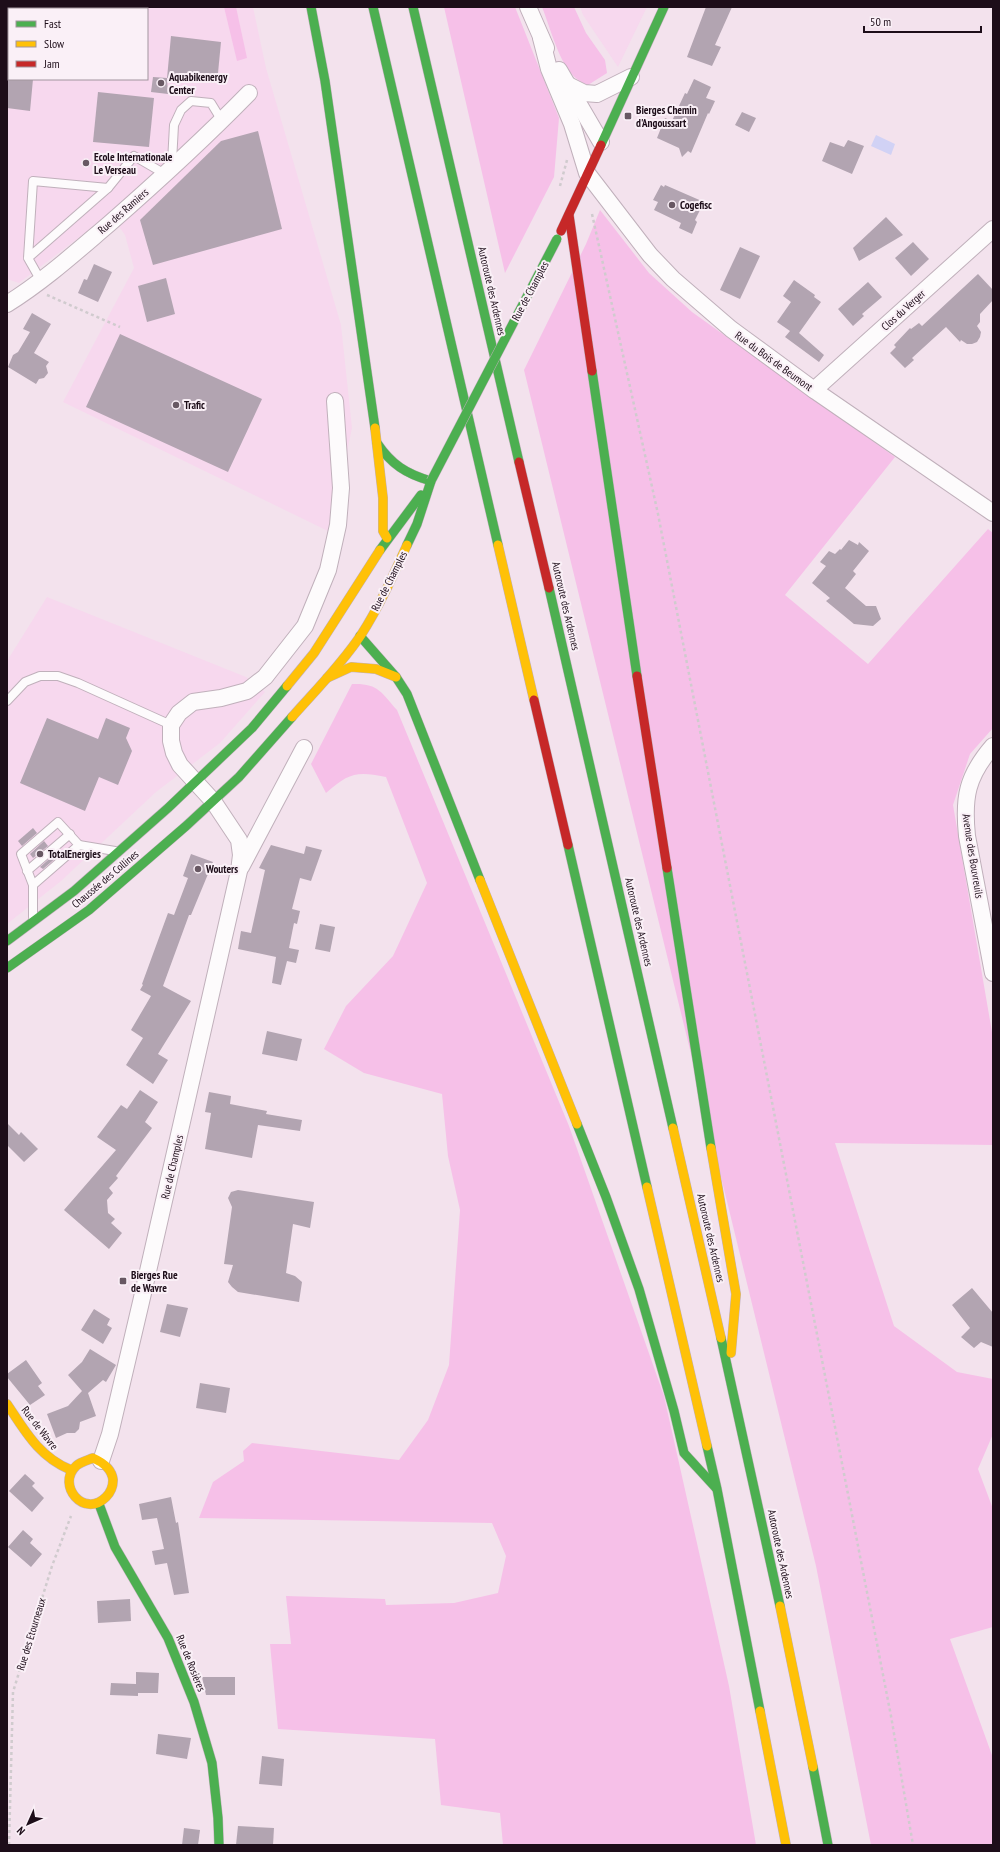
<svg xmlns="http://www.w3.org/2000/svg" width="1000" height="1852" viewBox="0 0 1000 1852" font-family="'PT Sans Narrow',sans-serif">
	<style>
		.built { fill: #f7d8ee; fill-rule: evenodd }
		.green { fill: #f6c0e8 }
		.water { fill: #d1d2f5 }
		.building { fill: #b2a4b1 }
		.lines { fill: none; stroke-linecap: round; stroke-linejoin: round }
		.lane-casing { stroke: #c0b0bb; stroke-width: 10 }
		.street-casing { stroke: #c0b0bb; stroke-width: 18 }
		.fast-casing { stroke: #c0b0bb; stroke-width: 10 }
		.slow-casing { stroke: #c0b0bb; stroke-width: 10 }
		.jam-casing { stroke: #c0b0bb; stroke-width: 10 }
		.path { stroke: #d0cbce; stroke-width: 2.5; stroke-dasharray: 3 3; stroke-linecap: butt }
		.lane { stroke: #fdfbfc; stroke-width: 8 }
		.street { stroke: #fdfbfc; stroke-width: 16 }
		.fast { stroke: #4caf50; stroke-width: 9 }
		.slow { stroke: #ffc107; stroke-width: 9 }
		.jam { stroke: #c62828; stroke-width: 9 }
		.fast-bridge-casing { stroke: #c0b0bb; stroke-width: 10; stroke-linecap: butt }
		.fast-bridge { stroke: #4caf50; stroke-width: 9 }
		.poi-dot { fill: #685863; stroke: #faf0f7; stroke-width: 1.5 }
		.labels { text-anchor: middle; stroke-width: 4; stroke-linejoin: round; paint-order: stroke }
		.poi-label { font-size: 11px; font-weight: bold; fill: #1d0d19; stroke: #faf0f7; text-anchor: start }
		.street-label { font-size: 11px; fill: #1d0d19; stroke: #faf0f7 }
	</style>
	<rect width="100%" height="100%" fill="#f3e2ed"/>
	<g class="built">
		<path d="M7 7H253L266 68 341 325 352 428 330 532 63 402 134 268 125 235 110 214 19 283 7 279ZM9 9H147V79H9Z"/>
		<polygon points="580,7 647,7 618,67 583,15"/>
		<polygon points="47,597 246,677 265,692 220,743 156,792 61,881 7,924 7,661"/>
	</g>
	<g class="green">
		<polygon points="224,7 236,7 247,58 237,61"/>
		<polygon points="444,7 515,7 559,118 554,177 505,273"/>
		<path d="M542 7H574L586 33 605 60 607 73 588 85C561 77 552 31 542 7Z"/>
		<polygon points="600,210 649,273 692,312 895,457 785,595 868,664 988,529 993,533 993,728 970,754 953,805 993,1038 993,1145 835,1143 894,1326 957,1372 993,1379 993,1434 978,1469 993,1509 993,1627 950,1639 993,1758 993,1845 871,1845 816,1566 524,370 586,244"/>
		<path d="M352 684C378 683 381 692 397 710L569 1126 664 1396 729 1686 756 1845H503L500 1813 441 1805 435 1739 278 1729 270 1644H291L286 1596 385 1599 386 1605 454 1603 498 1593 506 1556 492 1523 199 1518 213 1482 244 1461 243 1451 252 1443 399 1460 428 1420 449 1365 460 1210 448 1156 442 1094 364 1073 324 1049 346 1006 393 956 427 883 386 777C356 771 349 773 326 793L311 764Z"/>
	</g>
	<polygon class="water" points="876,135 895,144 891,155 871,146"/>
	<g class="building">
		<polygon points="706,7 732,7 715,45 721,47 712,66 687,57"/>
		<polygon points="171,36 221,42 218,73 215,83 167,78"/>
		<polygon points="153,77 167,78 168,94 151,92"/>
		<polygon points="7,79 33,79 30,111 7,108"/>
		<polygon points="694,79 711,87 706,98 715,101 709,114 708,113 691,153 688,151 682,157 679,148 657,138 665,118 672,121 685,93 687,94"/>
		<polygon points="98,92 154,98 149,147 93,142"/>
		<polygon points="742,112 756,118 749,132 735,125"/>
		<polygon points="258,131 282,229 153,265 140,220 221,141"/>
		<polygon points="848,140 864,146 852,174 822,161 830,142 844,147"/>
		<polygon points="661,185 664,187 665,185 704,202 695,220 697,222 692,234 679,228 681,223 654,210 658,202 653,200"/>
		<polygon points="886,217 903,235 859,261 853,248"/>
		<polygon points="913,242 929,259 911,276 895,258"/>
		<polygon points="740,247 760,256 740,299 720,290"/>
		<polygon points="94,264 112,272 98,302 78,293 84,279 87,280"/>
		<polygon points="978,274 993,290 993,300 980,314 980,322 977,326 981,332 980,337 977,342 972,344 967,344 961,340 960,342 946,327 912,358 914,360 905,368 890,353 896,347 894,345 910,328 911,329 919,323 922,326"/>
		<polygon points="166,278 175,314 147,322 138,286"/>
		<polygon points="794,280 815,295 814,297 821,302 799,333 824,355 819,362 785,337 790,331 777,322 791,302 783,296"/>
		<polygon points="868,282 882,297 862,314 864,316 853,326 838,309"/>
		<polygon points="32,313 51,324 34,353 49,362 46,366 48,373 44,378 39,379 36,384 8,367 13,355 18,352 30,332 23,329"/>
		<polygon points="120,334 262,399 228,472 86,407"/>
		<polygon points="849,540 858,545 859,542 869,551 853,571 856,574 845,588 866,606 876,606 881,619 873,626 854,624 826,601 830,598 812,583 826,566 820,562 829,551 835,554 840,549 841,550"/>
		<polygon points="47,718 98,739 106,718 130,728 126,738 132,751 118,785 99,777 85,811 20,783"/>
		<polygon points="33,828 37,833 22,846 18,841"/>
		<polygon points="44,841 48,846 33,858 30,854"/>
		<polygon points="271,845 304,854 306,846 322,850 311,881 300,878 292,909 300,911 297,924 294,923 289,948 299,950 296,963 287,961 281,985 272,983 276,957 238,949 241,931 251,933 265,870 259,868"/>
		<polygon points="55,854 57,857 43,869 40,867"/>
		<polygon points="191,854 213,862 191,915 189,915 163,986 191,1001 158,1054 168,1060 153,1084 126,1065 143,1038 131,1030 151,996 140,990 143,985 142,984 168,913 174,915 188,878 183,876"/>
		<polygon points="320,924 335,927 330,952 315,949"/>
		<polygon points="267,1031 302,1039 297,1061 262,1054"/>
		<polygon points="140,1090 158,1102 145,1122 152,1128 116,1176 118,1178 109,1188 113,1193 107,1200 108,1213 115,1219 111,1223 122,1233 109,1249 64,1210 116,1150 97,1137 121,1105 127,1109"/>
		<polygon points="209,1092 231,1096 230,1104 267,1111 266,1114 302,1120 300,1131 258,1125 252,1158 205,1149 211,1113 205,1112"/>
		<polygon points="7,1123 19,1135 21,1132 38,1149 24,1162 7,1145"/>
		<polygon points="238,1190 314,1202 310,1228 293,1224 286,1273 295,1276 302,1282 299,1302 238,1292 232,1287 228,1282 233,1265 224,1264 232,1207 228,1198 231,1192"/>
		<polygon points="972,1288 993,1313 993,1347 981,1342 974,1348 961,1337 970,1328 952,1305"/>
		<polygon points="167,1304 188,1308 180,1337 160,1332"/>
		<polygon points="94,1309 110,1319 107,1325 112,1328 103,1344 81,1330"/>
		<polygon points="90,1349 116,1365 106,1382 103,1380 88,1393 96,1416 80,1422 79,1429 75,1433 67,1433 56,1438 47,1414 68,1406 82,1391 68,1375 82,1362"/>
		<polygon points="26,1360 42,1383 38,1386 45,1395 30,1405 7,1377 7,1374"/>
		<polygon points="200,1383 230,1388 226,1413 196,1408"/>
		<polygon points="25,1474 35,1483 32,1486 44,1498 32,1512 9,1491"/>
		<polygon points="171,1497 176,1523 178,1522 189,1593 174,1595 167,1563 155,1565 152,1551 164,1549 157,1518 142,1520 139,1504"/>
		<polygon points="23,1530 33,1539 30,1543 42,1554 31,1567 8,1547"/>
		<polygon points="130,1599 131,1621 98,1623 97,1601"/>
		<polygon points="136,1672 159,1673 158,1693 138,1693 138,1696 110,1695 111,1683 136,1684"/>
		<polygon points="202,1677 235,1677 235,1695 206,1695"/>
		<polygon points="158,1734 191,1738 187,1759 156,1754"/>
		<polygon points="262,1756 284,1759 282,1786 259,1784"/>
		<polygon points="238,1826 274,1828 273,1845 236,1845"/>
		<polygon points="184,1828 200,1830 198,1845 182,1845"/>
	</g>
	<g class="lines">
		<defs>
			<g id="lane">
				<polyline points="108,188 134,156 165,174 172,162 174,125 181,110 191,101 211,103 222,121"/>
				<polyline points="28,258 108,188 33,181 28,258 41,281"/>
				<polyline points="7,701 25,682 40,676 58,676 78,683 171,725"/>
				<polyline points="27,871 70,834"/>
				<polyline points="33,885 21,854 58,822 79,845"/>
				<polyline points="33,917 33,885 79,845 115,851"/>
			</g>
			<g id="street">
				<polyline points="528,7 546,48"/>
				<polyline points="541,38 549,69 572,124 587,173 650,255 673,279 731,329 814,390 993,513"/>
				<polyline points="559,70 601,142"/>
				<polyline points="566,84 584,93 597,94 631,77"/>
				<path d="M7 304C44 281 76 252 109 224 157 182 204 139 249 93"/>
				<polyline points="814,390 993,229"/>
				<path d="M993 746C967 776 963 797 967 836L993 973"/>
				<polyline points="241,867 304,748"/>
				<polyline points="101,1461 110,1434 141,1302 239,871 241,855 239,840 213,801 180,765 174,753 171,741 171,725 179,713 193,702 221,698 247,691 265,677 305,626 328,570 338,525 341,488 335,401"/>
			</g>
			<g id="fast">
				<polyline points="311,7 325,81 375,428"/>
				<polyline points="373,7 498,545"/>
				<polyline points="413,7 519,462"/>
				<polyline points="601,145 664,7"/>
				<polyline points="592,371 637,676"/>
				<path d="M377 443C391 464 406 474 431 481"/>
				<polyline points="407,545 417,524 431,481"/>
				<polyline points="380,550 421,495"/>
				<polyline points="549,588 673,1128"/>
				<polyline points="360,636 396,677 407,694 480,880"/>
				<polyline points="568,845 647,1187"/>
				<polyline points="667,868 711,1148"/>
				<polyline points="7,941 74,891 168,808 252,728 287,686"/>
				<polyline points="7,968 89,910 186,826 239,777 292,717"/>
				<polyline points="577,1124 606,1197 639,1289 674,1411 684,1453 716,1488"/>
				<polyline points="721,1338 780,1606"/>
				<polyline points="707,1446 717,1489 760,1711"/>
				<polyline points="99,1504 115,1547 168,1638 194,1702 212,1763 218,1818 219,1845"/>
				<polyline points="813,1767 828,1845"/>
			</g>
			<g id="slow">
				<polyline points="375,428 383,498 383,531 387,538"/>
				<polyline points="498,545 534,700"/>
				<polyline points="327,678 351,667 376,669 396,677"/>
				<polyline points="287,686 314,653 380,550"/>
				<path d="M292 717C315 691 341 665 361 635 379 607 393 576 407 545"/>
				<polyline points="480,880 577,1124"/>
				<polyline points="673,1128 721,1338"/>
				<polyline points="711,1148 736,1294 731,1353"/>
				<polyline points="647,1187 707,1446"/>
				<path d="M7 1404C25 1431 39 1457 71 1470"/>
				<path d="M93 1458C102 1462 112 1469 113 1480 113 1486 111 1492 106 1497 84 1519 56 1485 76 1466 80 1462 88 1460 93 1458Z"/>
				<polyline points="780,1606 813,1767"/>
				<polyline points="760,1711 786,1845"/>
			</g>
			<g id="jam">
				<polyline points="569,215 592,371"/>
				<polyline points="561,231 601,145"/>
				<polyline points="519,462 549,588"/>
				<polyline points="637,676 667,868"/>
				<polyline points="534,700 568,845"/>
			</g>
		</defs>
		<use href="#lane" class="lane-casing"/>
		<use href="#street" class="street-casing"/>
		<use href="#fast" class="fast-casing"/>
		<use href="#slow" class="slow-casing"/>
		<use href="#jam" class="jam-casing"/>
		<g class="path">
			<polyline points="560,186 567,160"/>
			<polyline points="592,214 658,514 891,1716 913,1845"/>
			<polyline points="47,295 120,327"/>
			<polyline points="9,1845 13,1692 52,1566 71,1516"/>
		</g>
		<use href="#lane" class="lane"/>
		<use href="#street" class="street"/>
		<use href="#fast" class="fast"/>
		<use href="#slow" class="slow"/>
		<use href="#jam" class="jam"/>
		<defs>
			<polyline id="fast-bridge" points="431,481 557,239"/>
		</defs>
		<use href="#fast-bridge" class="fast-bridge-casing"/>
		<use href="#fast-bridge" class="fast-bridge"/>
	</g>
	<g class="poi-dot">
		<circle cx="161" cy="83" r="4"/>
		<rect x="624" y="112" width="8" height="8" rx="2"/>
		<circle cx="86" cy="163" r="4"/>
		<circle cx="672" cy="205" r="4"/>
		<circle cx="176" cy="405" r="4"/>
		<circle cx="40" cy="854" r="4"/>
		<circle cx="198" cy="869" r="4"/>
		<rect x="119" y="1277" width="8" height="8" rx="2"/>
	</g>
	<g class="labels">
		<g class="poi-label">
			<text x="169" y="81">Aquabikenergy<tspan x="169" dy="13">Center</tspan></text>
			<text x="636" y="114">Bierges Chemin<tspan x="636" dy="13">d'Angoussart</tspan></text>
			<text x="94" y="161">Ecole Internationale<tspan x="94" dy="13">Le Verseau</tspan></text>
			<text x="680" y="209">Cogefisc</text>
			<text x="184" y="409">Trafic</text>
			<text x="48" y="858">TotalEnergies</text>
			<text x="206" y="873">Wouters</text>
			<text x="131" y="1279">Bierges Rue<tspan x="131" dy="13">de Wavre</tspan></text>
		</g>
		<g class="street-label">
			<text transform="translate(123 211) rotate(-41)" y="4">Rue des Ramiers</text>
			<text transform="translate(492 291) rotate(77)" y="4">Autoroute des Ardennes</text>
			<text transform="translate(530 291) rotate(-62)" y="4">Rue de Champles</text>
			<text transform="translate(903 310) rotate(-42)" y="4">Clos du Verger</text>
			<text transform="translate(774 361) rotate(36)" y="4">Rue du Bois de Beumont</text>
			<text transform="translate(389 581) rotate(-63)" y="4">Rue de Champles</text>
			<text transform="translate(566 606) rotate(77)" y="4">Autoroute des Ardennes</text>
			<text transform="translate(973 856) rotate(81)" y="4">Avenue des Bouvreuils</text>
			<text transform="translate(105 879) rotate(-40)" y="4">Chaussée des Collines</text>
			<text transform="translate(639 922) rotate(77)" y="4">Autoroute des Ardennes</text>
			<text transform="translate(172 1167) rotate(-77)" y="4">Rue de Champles</text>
			<text transform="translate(711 1238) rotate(77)" y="4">Autoroute des Ardennes</text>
			<text transform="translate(40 1428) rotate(52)" y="4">Rue de Wavre</text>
			<text transform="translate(781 1554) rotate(78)" y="4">Autoroute des Ardennes</text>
			<text transform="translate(31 1634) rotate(-73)" y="4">Rue des Etourneaux</text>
			<text transform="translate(191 1663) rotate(68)" y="4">Rue de Rosières</text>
		</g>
	</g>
	<rect width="1000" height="1852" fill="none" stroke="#1d0d19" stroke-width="16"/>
	<rect x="8" y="8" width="140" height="72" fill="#faf0f7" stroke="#a2959e"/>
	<rect x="16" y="21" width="20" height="6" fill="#4caf50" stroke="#a2959e"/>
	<text x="44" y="28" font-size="12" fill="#1d0d19">Fast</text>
	<rect x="16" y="41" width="20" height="6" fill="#ffc107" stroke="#a2959e"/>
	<text x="44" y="48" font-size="12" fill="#1d0d19">Slow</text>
	<rect x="16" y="61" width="20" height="6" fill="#c62828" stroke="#a2959e"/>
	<text x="44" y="68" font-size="12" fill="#1d0d19">Jam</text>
	<g transform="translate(28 1824) rotate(225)" stroke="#faf0f7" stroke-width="3" paint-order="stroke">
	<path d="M0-3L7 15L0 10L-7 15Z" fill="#1d0d19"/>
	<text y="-6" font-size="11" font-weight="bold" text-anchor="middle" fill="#1d0d19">N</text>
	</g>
	<path d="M864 26v6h117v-6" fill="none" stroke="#1d0d19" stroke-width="2"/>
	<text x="870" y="26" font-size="12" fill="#1d0d19" stroke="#faf0f7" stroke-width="3" paint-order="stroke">50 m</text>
</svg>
